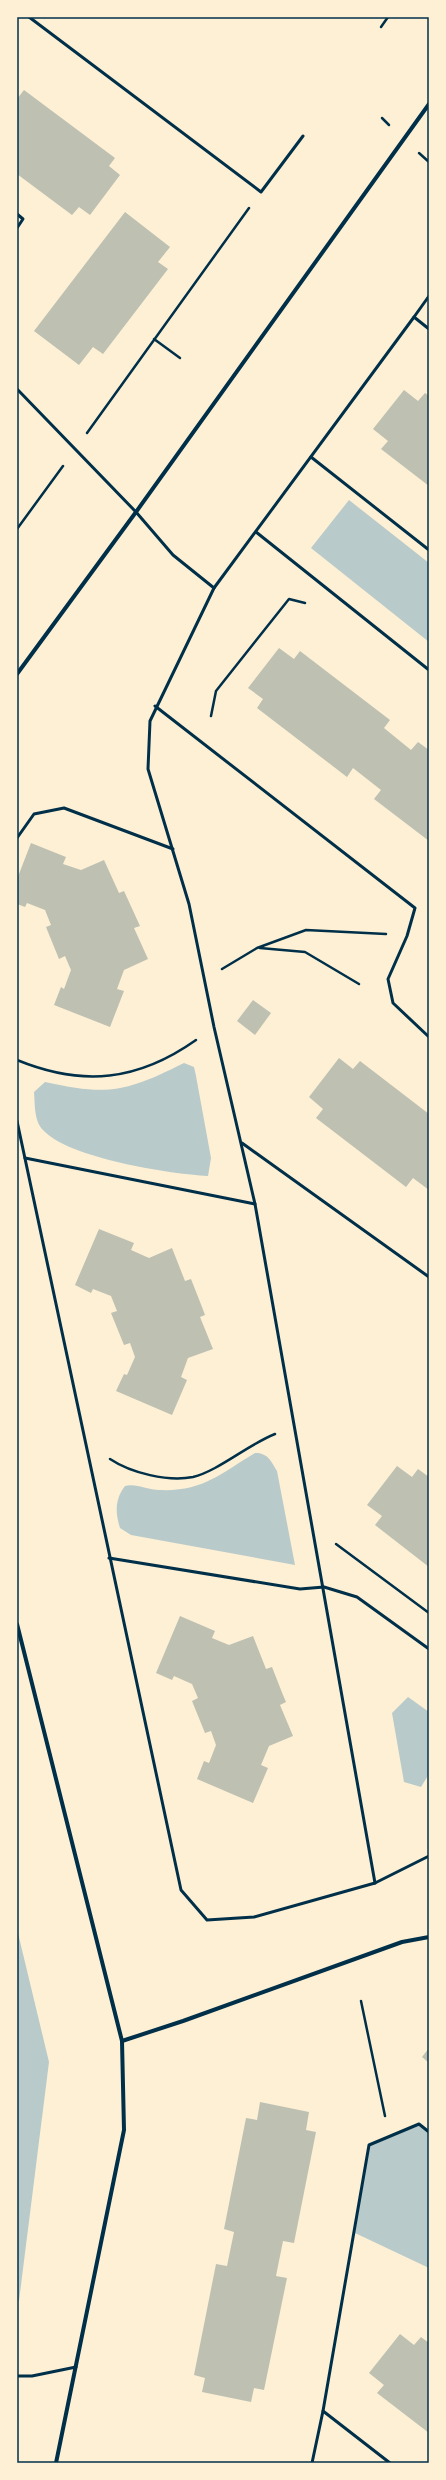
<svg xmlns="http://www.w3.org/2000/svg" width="446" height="2480" viewBox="0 0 446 2480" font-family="'Fira Sans',sans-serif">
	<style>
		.green { fill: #b9caca }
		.building { fill: #bec0b2 }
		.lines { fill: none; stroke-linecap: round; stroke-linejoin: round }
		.path { stroke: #003049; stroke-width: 2.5 }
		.service { stroke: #003049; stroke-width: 3 }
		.minor { stroke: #003049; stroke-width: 4 }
		.neatline { fill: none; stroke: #003049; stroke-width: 1.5 }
	</style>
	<rect width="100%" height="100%" fill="#fdf0d5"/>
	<g class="green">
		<polygon points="349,500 429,563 429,642 311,548"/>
		<path d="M184 1063 194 1067 196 1076 211 1158 208 1176C170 1174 68 1158 43 1130 34 1121 35 1104 34 1092L45 1082C108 1096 126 1092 184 1063Z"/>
		<path d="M255 1453C268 1453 271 1461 277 1471L295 1565 131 1535 120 1528C115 1512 115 1499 125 1486 136 1483 148 1490 159 1490 202 1492 220 1474 255 1453Z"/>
		<polygon points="408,1697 429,1712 429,1774 421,1787 404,1782 392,1713"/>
		<polygon points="17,1929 49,2062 19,2301 17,2300"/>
		<polygon points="419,2124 429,2132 429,2268 355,2233 369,2145"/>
	</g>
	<g class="building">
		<polygon points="24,90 115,158 109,166 120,175 90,215 79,207 72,215 17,174 17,99"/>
		<polygon points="125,212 170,247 158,262 168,269 103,354 93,347 79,365 34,331"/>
		<polygon points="404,390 418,401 425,393 429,396 429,486 381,449 388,441 373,429"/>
		<polygon points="279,648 294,659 300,651 390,720 384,728 411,750 418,742 429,750 429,841 374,799 381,790 353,768 347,777 257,708 263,699 248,688"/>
		<polygon points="31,843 66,857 63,864 81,870 104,860 119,893 124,891 140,926 134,928 148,959 124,970 117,989 124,991 110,1027 54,1005 61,987 64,989 71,970 65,956 59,959 46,927 51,925 45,910 27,903 25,907 17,904 17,879"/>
		<polygon points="253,1000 271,1013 255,1035 237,1021"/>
		<polygon points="339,1058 353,1069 360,1061 429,1114 429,1190 413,1178 406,1187 316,1118 323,1109 309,1097"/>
		<polygon points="99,1229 134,1243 131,1250 149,1258 172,1248 185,1281 191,1279 202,1307 205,1315 200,1317 213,1349 188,1358 181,1377 187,1380 172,1415 116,1391 124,1374 127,1375 135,1357 130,1343 124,1345 111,1313 117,1311 111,1296 93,1289 91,1293 75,1285"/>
		<polygon points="397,1466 412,1477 418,1469 429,1477 429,1567 375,1525 382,1516 367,1505"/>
		<polygon points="180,1616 215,1631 212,1638 229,1645 253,1636 266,1669 272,1667 283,1695 286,1702 280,1705 293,1736 269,1746 261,1765 268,1768 253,1803 197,1779 204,1761 209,1763 216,1745 211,1731 205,1733 192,1701 198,1698 192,1684 174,1676 172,1680 156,1673"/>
		<polygon points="429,2048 429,2063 422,2057"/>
		<polygon points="260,2102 309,2112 306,2130 316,2132 294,2243 283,2241 276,2276 287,2278 264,2390 254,2388 251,2402 202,2392 205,2378 194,2375 216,2264 227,2266 234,2232 224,2229 246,2118 257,2120"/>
		<polygon points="400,2334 414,2345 421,2337 429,2343 429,2433 377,2393 384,2385 369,2373"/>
	</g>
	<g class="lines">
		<g class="path">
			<polyline points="381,27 388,17"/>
			<polyline points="382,118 389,125"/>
			<polyline points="419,153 429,162"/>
			<polyline points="154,339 180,358"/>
			<polyline points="87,433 249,208"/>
			<polyline points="17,529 63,466"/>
			<polyline points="211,716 216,691 289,599 305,603"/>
			<polyline points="260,948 305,952 359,984"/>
			<polyline points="222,969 257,948 306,930 386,934"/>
			<path d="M17 1060C83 1087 138 1081 196 1040"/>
			<path d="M110 1459C131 1473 168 1482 193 1477 218 1471 249 1444 275 1434"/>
			<polyline points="336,1544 429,1613"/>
			<polyline points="361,2001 385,2116"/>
		</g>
		<g class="service">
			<polyline points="29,17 261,192 303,136"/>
			<polyline points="17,214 23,219 17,228"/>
			<polyline points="414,317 429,296"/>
			<polyline points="17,389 136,512 173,555 214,588"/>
			<polyline points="311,457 429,550"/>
			<polyline points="256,532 429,670"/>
			<polyline points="155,706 415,908 407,936 388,979 393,1003 429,1037"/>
			<polyline points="17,838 34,814 64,808 173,849"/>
			<polyline points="17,1121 181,1890 207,1920 254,1917 375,1883 429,1856"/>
			<polyline points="242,1143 429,1277"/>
			<polyline points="25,1158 255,1204"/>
			<polyline points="109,1558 300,1589 324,1587 357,1597 429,1649"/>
			<polyline points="375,1883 255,1204 214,1027 189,904 148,769 150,721 214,588 414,317 429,329"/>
			<polyline points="17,2376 32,2376 76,2367"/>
			<polyline points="323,2411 390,2463"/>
			<polyline points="312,2463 323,2411 369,2145 419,2124 429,2132"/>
		</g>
		<g class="minor">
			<polyline points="17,674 136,512 429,104"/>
			<polyline points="17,1624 122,2041 124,2130 56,2463"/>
			<polyline points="122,2041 183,2021 402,1942 429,1937"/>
		</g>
	</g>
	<rect width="446" height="2480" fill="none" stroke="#fdf0d5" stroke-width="36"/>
	<rect x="18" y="18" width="410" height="2444" class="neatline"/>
</svg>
